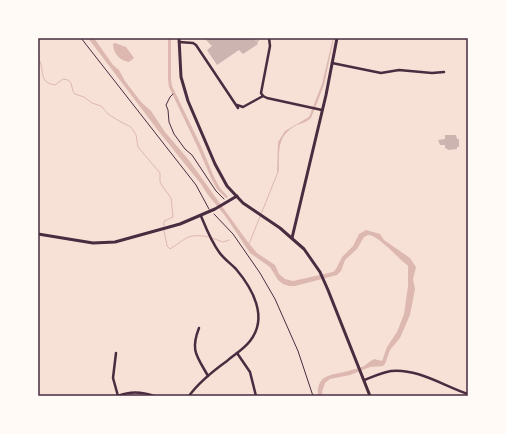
<svg xmlns="http://www.w3.org/2000/svg" width="506" height="434" viewBox="0 0 506 434" font-family="'Source Serif 4',serif">
	<style>
		.water { fill: #dcb8b0 }
		.lines { fill: none; stroke-linecap: round; stroke-linejoin: round }
		.stream { stroke: #dcb8b0; stroke-width: 1 }
		.building { fill: #ccb4b1 }
		.path { stroke: #4a2c40; stroke-width: 1 }
		.minor { stroke: #4a2c40; stroke-width: 2.5 }
		.tertiary { stroke: #4a2c40; stroke-width: 3 }
		.neatline { fill: none; stroke: #4a2c40; stroke-width: 1.5 }
	</style>
	<rect width="100%" height="100%" fill="#f7e1d7"/>
	<g class="water">
		<path d="M88 38H94L113 65 119 70 125 81 141 102 151 111 165 132 188 159 247 241 257 253 275 265 279 274 285 279 293 281 333 272 336 269 342 257 353 246 359 234 366 230 380 234 384 240 410 258 416 267 413 279 415 289 410 315 400 338 390 350 385 364 383 366 370 367 350 375 330 379 325 383 322 392 323 396H318C316 371 336 376 351 370 355 369 360 368 364 366 367 364 370 361 374 359L382 361 387 347 397 332 404 314 408 286V266L406 264C398 258 377 234 368 235L364 237 357 249 345 260 341 271 337 275 295 286H289L283 284 278 280 270 267 250 253 226 217 208 195 201 184 160 133Z"/>
		<polygon points="168,38 171,38 171,79 172,86 201,146 214,177 220,188 228,197 226,198 217,189 211,178 198,148 169,87 168,79"/>
		<path d="M333 38H334L324 85 311 118C307 122 302 123 297 125 277 135 279 150 279 170L278 172H277L278 142 285 131 309 117 322 84Z"/>
		<path d="M115 43 126 47 134 58 129 62C120 61 113 53 113 44Z"/>
	</g>
	<g class="lines">
		<g class="stream">
			<path d="M38 58C46 69 37 82 55 85L63 79 68 80 71 83 73 91 75 94 84 97 92 103 101 106 108 114 121 122 131 127 136 135 138 147 160 173V182L163 187 171 198 173 217 164 221V226"/>
			<path d="M164 230 167 246 170 249C187 238 188 233 209 237"/>
			<polyline points="212,238 223,242 229,240"/>
			<polyline points="249,244 278,172"/>
		</g>
	</g>
	<g class="building">
		<polygon points="208,38 254,38 256,41 258,39 259,41 257,42 258,44 243,54 239,50 217,65 207,50 212,46 206,40"/>
		<polygon points="445,135 456,135 457,139 459,139 459,147 457,147 457,149 449,150 445,148 445,145 440,145 438,140 445,139"/>
	</g>
	<g class="lines">
		<g class="path">
			<polyline points="81,38 196,185 209,209"/>
			<polyline points="173,94 170,97 166,105 168,110 169,122 174,134 185,149 192,155 216,191 224,199"/>
			<polyline points="214,214 233,234 260,273 275,299 298,351 313,396"/>
		</g>
		<g class="minor">
			<polyline points="179,42 193,43 196,45 238,108"/>
			<polyline points="332,63 381,73 399,70 432,73 444,72"/>
			<polyline points="263,96 267,98 322,110"/>
			<polyline points="263,96 261,93 270,46 269,38"/>
			<polyline points="237,105 243,107 263,96"/>
			<path d="M199 328C190 351 197 356 208 376"/>
			<polyline points="116,353 113,378 118,396"/>
			<polyline points="237,353 250,372 256,396"/>
			<path d="M364 380C372 377 381 373 391 371 417 368 444 386 468 394"/>
			<path d="M118 396C130 391 143 392 154 396"/>
			<path d="M189 396C199 382 213 371 227 361 235 354 244 349 250 341 269 317 252 288 236 269 230 263 223 258 219 252 211 241 206 228 201 216"/>
		</g>
		<g class="tertiary">
			<polyline points="179,38 181,77 188,101 215,164 227,186 243,203 280,228 304,249 320,272 328,290 370,396"/>
			<polyline points="38,234 93,243 115,242 180,224 215,209 237,196"/>
			<polyline points="292,238 326,95 337,38"/>
		</g>
	</g>
	<rect width="506" height="434" fill="none" stroke="#fffaf5" stroke-width="78"/>
	<rect x="39" y="39" width="428" height="356" class="neatline"/>
</svg>
